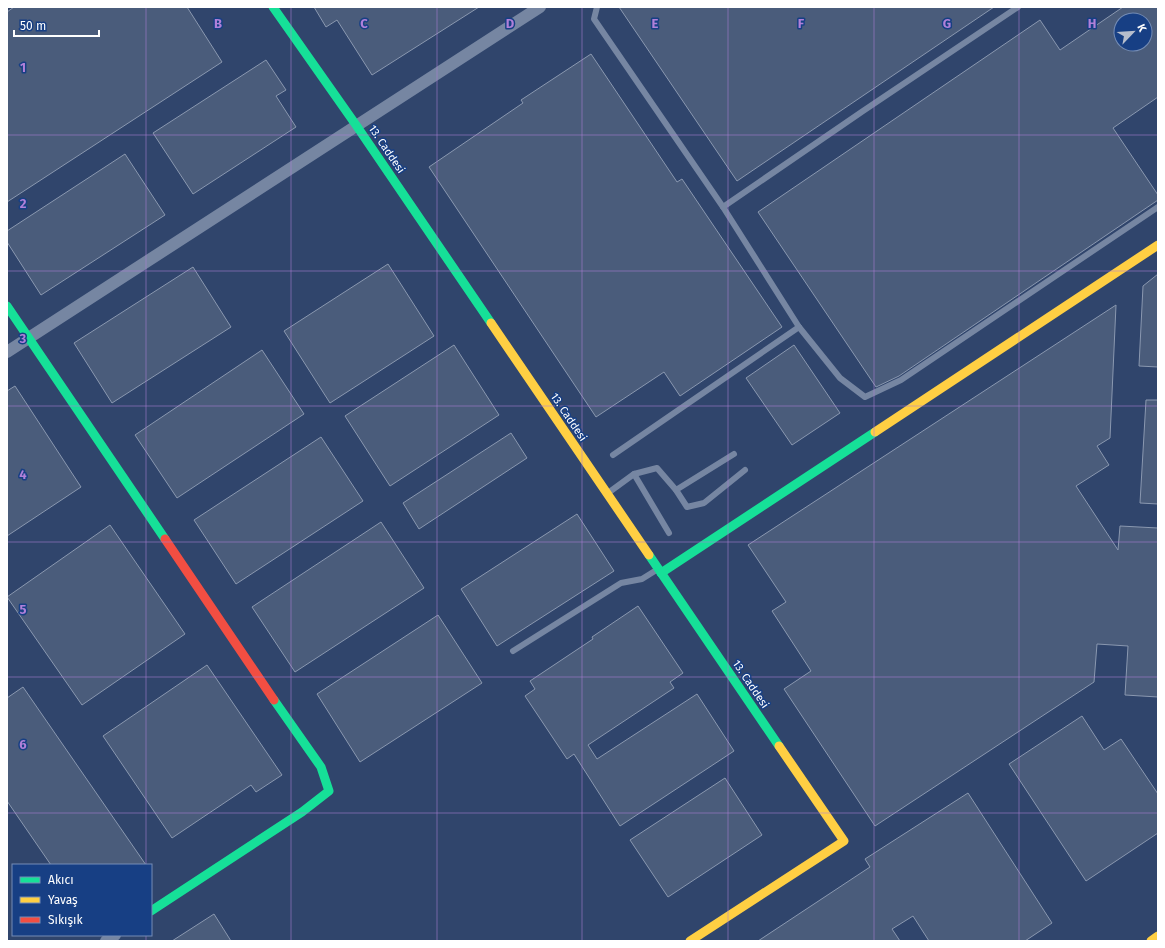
<svg xmlns="http://www.w3.org/2000/svg" width="1165" height="948" viewBox="0 0 1165 948" font-family="'Fira Sans',sans-serif">
	<style>
		.building { fill: #4a5c7b; stroke: #8a98b0; fill-rule: evenodd }
		.lines { fill: none; stroke-linecap: round; stroke-linejoin: round }
		.lane { stroke: #7686a2; stroke-width: 6 }
		.street { stroke: #7686a2; stroke-width: 12 }
		.fast { stroke: #16e098; stroke-width: 9 }
		.slow { stroke: #ffcf43; stroke-width: 9 }
		.jam { stroke: #f24e42; stroke-width: 9 }
		.grid { fill: none; stroke: #b080d9; stroke-width: 1; stroke-opacity: 0.55 }
		.labels { text-anchor: middle; stroke-width: 3; stroke-linejoin: round; paint-order: stroke }
		.street-label { font-size: 11px; fill: #fff; stroke: #173f84 }
		.grid-label { font-size: 13px; text-anchor: middle; font-weight: bold; fill: #b080d9; stroke: #173f84; stroke-width: 3; stroke-linejoin: round; paint-order: stroke }
	</style>
	<rect width="100%" height="100%" fill="#30456c"/>
	<g class="building">
		<polygon points="14,7 187,7 222,62 7,202 7,12"/>
		<polygon points="314,7 479,7 372,75 337,20 326,27"/>
		<polygon points="619,7 994,7 737,181"/>
		<path d="M1123 7H1158V97L1113 128 1158 195V200L899 376 876 387 758 212 1040 20 1060 50ZM1121 20H1145V44H1121Z"/>
		<polygon points="591,54 677,182 682,179 782,327 680,396 664,372 596,417 429,167 523,103 521,100"/>
		<polygon points="266,60 286,90 276,96 296,127 193,194 153,133"/>
		<polygon points="125,154 165,215 41,295 7,242 7,231"/>
		<polygon points="388,264 434,336 330,403 284,331"/>
		<polygon points="193,267 231,327 112,403 74,343"/>
		<polygon points="1158,274 1158,367 1139,366 1143,286"/>
		<polygon points="1116,305 1110,438 1097,446 1109,465 1076,486 1118,550 1120,526 1158,528 1158,697 1125,695 1128,646 1097,644 1094,682 875,826 784,689 811,671 772,611 786,602 748,545"/>
		<polygon points="454,345 499,415 390,486 345,416"/>
		<polygon points="794,345 840,413 792,445 746,378"/>
		<polygon points="262,350 304,414 177,498 135,435"/>
		<polygon points="15,386 81,487 7,536 7,391"/>
		<polygon points="1146,400 1158,400 1158,504 1140,503"/>
		<polygon points="511,433 527,458 419,529 403,503"/>
		<polygon points="321,437 363,501 236,584 194,520"/>
		<polygon points="577,514 614,571 497,646 461,589"/>
		<polygon points="381,522 424,588 295,672 252,607"/>
		<polygon points="110,525 185,634 82,705 7,597"/>
		<polygon points="638,606 683,673 670,682 674,688 588,745 597,759 697,694 734,751 620,826 574,754 567,759 525,696 535,689 530,681 593,639 592,637"/>
		<polygon points="438,615 482,683 360,762 317,694"/>
		<polygon points="207,665 282,775 256,792 251,785 172,838 103,736"/>
		<polygon points="23,687 146,865 51,865 7,801 7,698"/>
		<polygon points="1082,716 1104,750 1121,739 1158,794 1158,833 1086,881 1009,764"/>
		<polygon points="725,778 762,835 668,897 630,840"/>
		<polygon points="968,793 1052,923 1025,941 929,941 913,916 892,929 900,941 758,941 870,867 865,859"/>
		<polygon points="214,914 231,941 172,941"/>
	</g>
	<g class="lines">
		<g class="lane">
			<polyline points="597,7 594,19 723,207 799,327 840,378 865,397 901,380 1158,207"/>
			<polyline points="723,207 863,111 1018,7"/>
			<polyline points="613,455 799,327"/>
			<polyline points="634,474 669,533"/>
			<polyline points="676,490 734,454"/>
			<polyline points="608,493 634,474 657,468 676,490 687,507 704,503 745,470"/>
			<polyline points="513,651 621,583 642,579 658,569"/>
		</g>
		<g class="street">
			<polyline points="7,352 540,7"/>
			<polyline points="106,941 115,935"/>
		</g>
		<g class="fast">
			<polyline points="273,7 356,125 491,323"/>
			<polyline points="7,306 165,539"/>
			<polyline points="649,555 779,746"/>
			<polyline points="661,573 875,432"/>
			<polyline points="151,911 302,812 329,791 321,767 274,700"/>
		</g>
		<g class="slow">
			<polyline points="491,323 649,555"/>
			<polyline points="875,432 1158,245"/>
			<polyline points="690,941 844,841 779,746"/>
			<polyline points="1151,941 1158,936"/>
		</g>
		<polyline class="jam" points="165,539 274,700"/>
	</g>
	<path class="grid" d="M146 7V865M291 7V941M437 7V941M582 7V941M728 7V941M874 7V941M1019 7V941M7 135H1158M7 271H1158M7 406H1158M7 542H1158M7 677H1158M7 813H1158M146 935V941"/>
	<g class="labels">
		<g class="street-label">
			<text transform="translate(387 149) rotate(56)" y="4">13. Caddesi</text>
			<text transform="translate(569 417) rotate(56)" y="4">13. Caddesi</text>
			<text transform="translate(751 684) rotate(56)" y="4">13. Caddesi</text>
		</g>
	</g>
	<g class="grid-label">
		<text x="218" y="28">B</text>
		<text x="364" y="28">C</text>
		<text x="510" y="28">D</text>
		<text x="655" y="28">E</text>
		<text x="801" y="28">F</text>
		<text x="947" y="28">G</text>
		<text x="1092" y="28">H</text>
		<text x="23" y="72">1</text>
		<text x="23" y="208">2</text>
		<text x="23" y="343">3</text>
		<text x="23" y="479">4</text>
		<text x="23" y="614">5</text>
		<text x="23" y="749">6</text>
	</g>
	<rect width="1165" height="948" fill="none" stroke="#ffffff" stroke-width="16"/>
	<rect x="12" y="864" width="140" height="72" fill="#173f84" stroke="#748cb5"/>
	<rect x="20" y="877" width="20" height="6" fill="#16e098" stroke="#748cb5"/>
	<text x="48" y="884" font-size="12" fill="#ffffff">Akıcı</text>
	<rect x="20" y="897" width="20" height="6" fill="#ffcf43" stroke="#748cb5"/>
	<text x="48" y="904" font-size="12" fill="#ffffff">Yavaş</text>
	<rect x="20" y="917" width="20" height="6" fill="#f24e42" stroke="#748cb5"/>
	<text x="48" y="924" font-size="12" fill="#ffffff">Sıkışık</text>
	<g transform="translate(1133 32) rotate(65)"><circle r="19" fill="#173f84" stroke="#748cb5"/>
	<path d="M0-3L7 15L0 10L-7 15Z" fill="#b7becc"/>
	<text y="-6" font-size="11" font-weight="bold" text-anchor="middle" fill="#ffffff">K</text>
	</g>
	<path d="M14 30v6h85v-6" fill="none" stroke="#ffffff" stroke-width="2"/>
	<text x="20" y="30" font-size="12" fill="#ffffff" stroke="#173f84" stroke-width="3" paint-order="stroke">50 m</text>
</svg>
